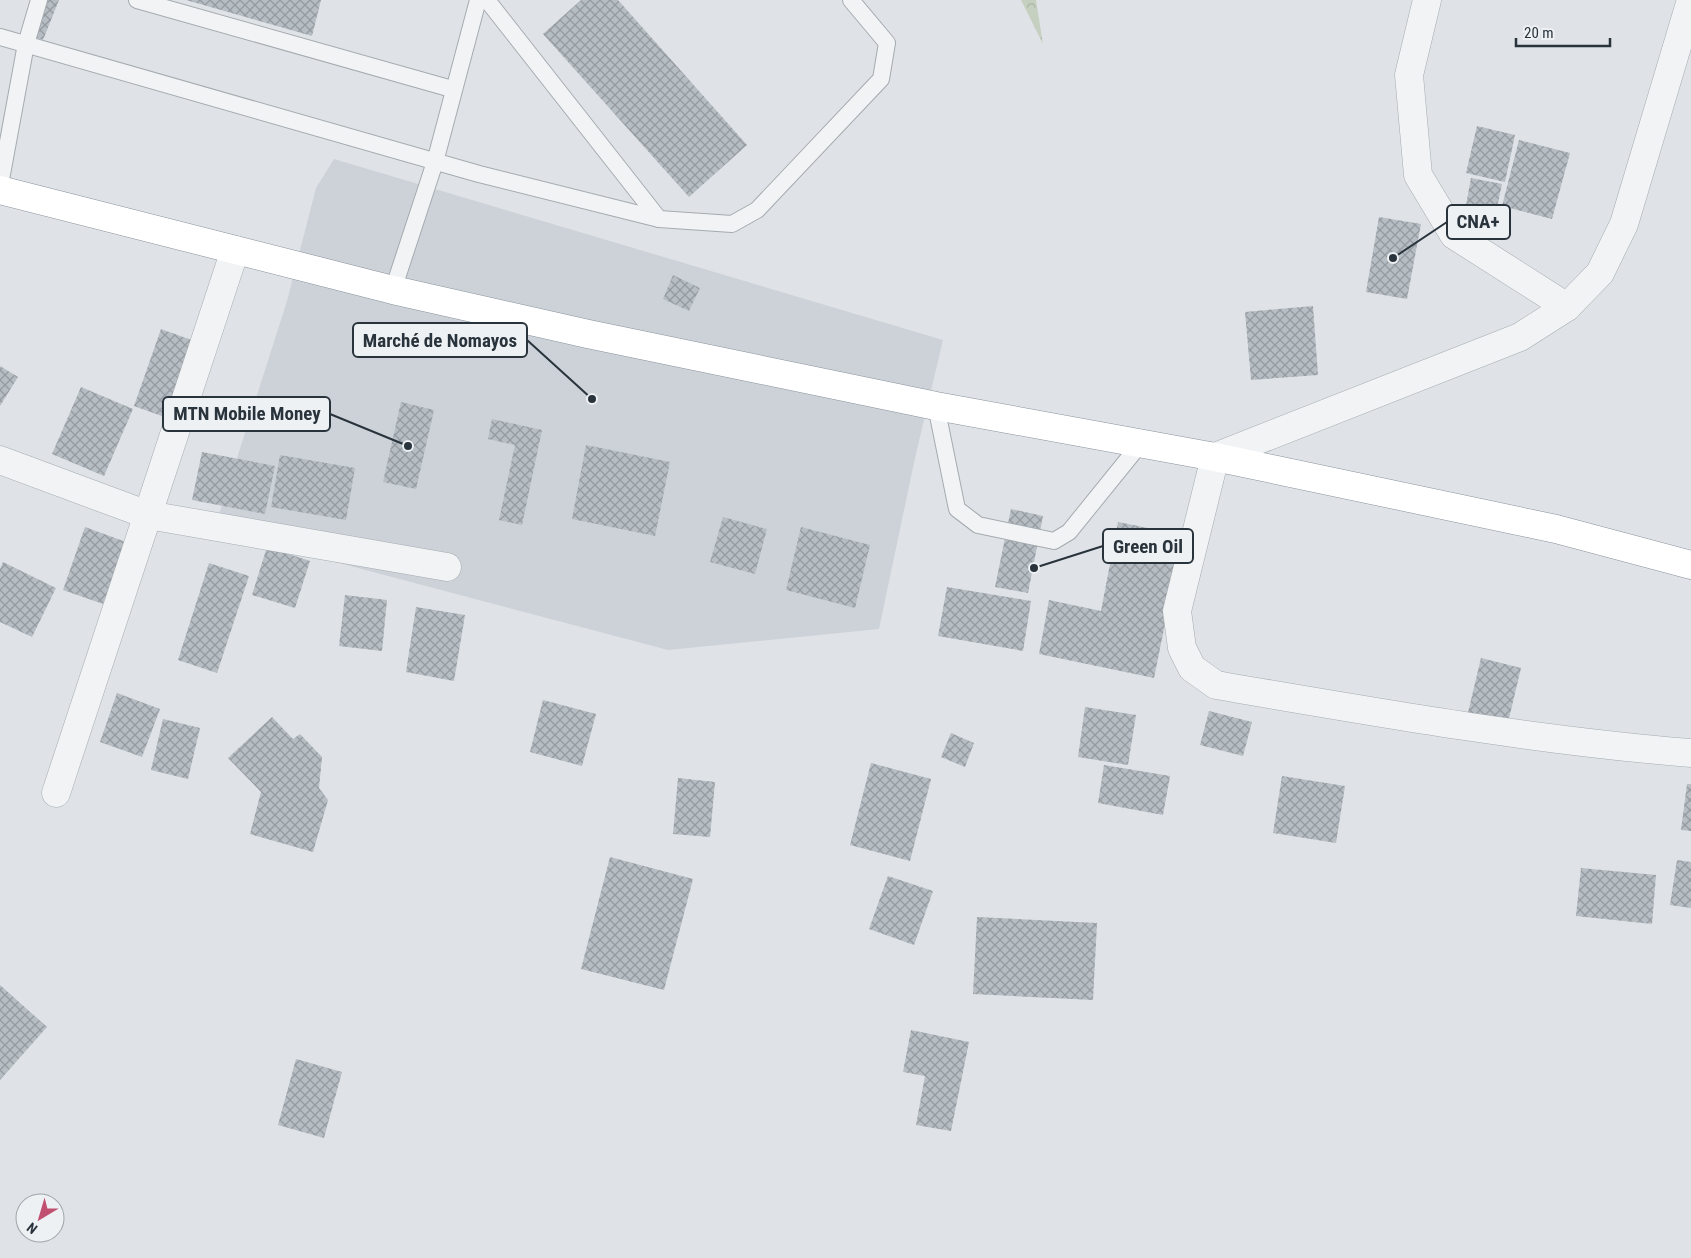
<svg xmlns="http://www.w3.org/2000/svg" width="1691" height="1258" viewBox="0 0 1691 1258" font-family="'Roboto Condensed',sans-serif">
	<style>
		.built { fill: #cdd2d8 }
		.forest { fill: url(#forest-crowns) }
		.building { fill: url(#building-cross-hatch) }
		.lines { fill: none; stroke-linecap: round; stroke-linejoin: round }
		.service-casing { stroke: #a5abb0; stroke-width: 18 }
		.minor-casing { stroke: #a5abb0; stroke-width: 29 }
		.trunk-casing { stroke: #88929c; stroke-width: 29 }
		.service { stroke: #f1f3f5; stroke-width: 16 }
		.minor { stroke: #f1f3f5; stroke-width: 28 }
		.trunk { stroke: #fff; stroke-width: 28 }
		.leader { fill: none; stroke: #29333c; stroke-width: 2 }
		.callout-dot { fill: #29333c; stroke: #eef1f4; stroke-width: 2 }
		.callout { fill: #eef1f4; stroke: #29333c; stroke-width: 2 }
		.callout-label { font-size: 19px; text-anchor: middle; font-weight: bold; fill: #29333c }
	</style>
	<defs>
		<pattern id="forest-crowns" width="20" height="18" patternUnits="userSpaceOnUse" patternTransform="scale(1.25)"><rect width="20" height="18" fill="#c6d0c1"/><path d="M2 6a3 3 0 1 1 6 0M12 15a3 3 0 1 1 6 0" fill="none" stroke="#aab3a7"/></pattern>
		<pattern id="building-cross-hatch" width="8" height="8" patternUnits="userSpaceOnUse" patternTransform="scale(1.25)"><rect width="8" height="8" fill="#b6bdc3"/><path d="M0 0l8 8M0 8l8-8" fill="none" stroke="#949aa0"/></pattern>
	</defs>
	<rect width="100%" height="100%" fill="#dfe3e7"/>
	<polygon class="built" points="334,159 943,340 915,458 879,629 668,650 214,530 287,301 316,188"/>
	<polygon class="forest" points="1021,0 1036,0 1043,44"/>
	<g class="building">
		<polygon points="44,0 59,0 43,40 31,35"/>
		<polygon points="186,0 321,0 312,36"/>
		<polygon points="581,0 618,0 747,145 689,197 543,34"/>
		<polygon points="1477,126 1515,135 1505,182 1466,173"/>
		<polygon points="1519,140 1570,153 1552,219 1502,206"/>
		<polygon points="1471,178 1502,184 1496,212 1466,205"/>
		<polygon points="1379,217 1421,224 1407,299 1366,292"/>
		<polygon points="673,275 700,288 689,311 663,299"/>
		<polygon points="1313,306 1318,375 1251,380 1245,312"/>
		<polygon points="161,329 197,342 170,419 134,406"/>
		<polygon points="0,366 18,377 0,406"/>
		<polygon points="81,387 133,409 104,476 52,454"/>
		<polygon points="401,402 434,410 416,489 383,482"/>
		<polygon points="492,419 542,430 522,525 499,520 515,445 488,439"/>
		<polygon points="586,445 670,462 655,536 572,519"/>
		<polygon points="202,452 275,466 265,514 192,500"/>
		<polygon points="280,455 355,468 346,520 271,507"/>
		<polygon points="1011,509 1043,516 1028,593 995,587"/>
		<polygon points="723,517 767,529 755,574 710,562"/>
		<polygon points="1118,522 1183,535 1154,678 1039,654 1049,600 1101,611"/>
		<polygon points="85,527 126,542 103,604 63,590"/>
		<polygon points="801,527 870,545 855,608 786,590"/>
		<polygon points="267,547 310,561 295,608 252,595"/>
		<polygon points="3,562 56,588 32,637 0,622 0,569"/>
		<polygon points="209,563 249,576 217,673 178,660"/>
		<polygon points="947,587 1031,601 1023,651 938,636"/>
		<polygon points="345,595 387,600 382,651 339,646"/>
		<polygon points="416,607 465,615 454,681 406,672"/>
		<polygon points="1481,658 1521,668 1506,731 1466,721"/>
		<polygon points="117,693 160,709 142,757 100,742"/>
		<polygon points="543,700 596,714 582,766 530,752"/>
		<polygon points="1085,707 1136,715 1128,765 1078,757"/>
		<polygon points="1209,711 1252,722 1243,756 1200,745"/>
		<polygon points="272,717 293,739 300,734 322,757 319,788 328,800 313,852 250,834 261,792 228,758"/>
		<polygon points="163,719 200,728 188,779 151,770"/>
		<polygon points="951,733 974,743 965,767 941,757"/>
		<polygon points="871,763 931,779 910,861 850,845"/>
		<polygon points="1104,765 1170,776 1163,815 1098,803"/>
		<polygon points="1282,776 1345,786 1336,843 1273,833"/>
		<polygon points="678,778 715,782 710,837 673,834"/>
		<polygon points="1687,784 1691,784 1691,831 1681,830"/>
		<polygon points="610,857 693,879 664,990 581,969"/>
		<polygon points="1677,860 1691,862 1691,908 1670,905"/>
		<polygon points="1581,868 1656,875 1652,924 1576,916"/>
		<polygon points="888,876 933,891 914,945 869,929"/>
		<polygon points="977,917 1097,923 1093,1000 973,994"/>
		<polygon points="0,985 47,1027 0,1080"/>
		<polygon points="911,1030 969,1042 951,1131 916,1125 925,1076 903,1072"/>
		<polygon points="296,1059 342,1072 324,1138 278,1125"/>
	</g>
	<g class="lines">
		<defs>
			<g id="service">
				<polyline points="137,0 452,89"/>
				<polyline points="487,0 659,219"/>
				<polyline points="0,37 479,174 659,219 732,224 757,210 881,79 887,43 851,0"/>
				<polyline points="0,185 26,44 39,0"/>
				<polyline points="393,290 435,162 478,0"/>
				<polyline points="936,406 957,509 978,525 1054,541 1069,532 1141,443"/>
			</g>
			<g id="minor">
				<polyline points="1427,0 1409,75 1418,175 1454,235 1567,307"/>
				<path d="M1691 0 1624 224 1600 273 1567 307 1520 337 1215 457 1177 611 1182 648 1192 668 1216 685C1374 712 1531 740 1691 753"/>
				<polyline points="0,460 148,515 447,567"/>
				<polyline points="56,793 235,250"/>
			</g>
			<polyline id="trunk" points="0,190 393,290 588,334 936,406 1215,457 1556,529 1691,565"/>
		</defs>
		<use href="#service" class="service-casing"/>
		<use href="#minor" class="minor-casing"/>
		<use href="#trunk" class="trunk-casing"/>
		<use href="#service" class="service"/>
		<use href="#minor" class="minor"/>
		<use href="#trunk" class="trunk"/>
	</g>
	<path class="leader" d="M1393 258L1447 222M592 399L527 340M408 446L330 414M1034 568L1103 546"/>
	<g class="callout-dot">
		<circle cx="1393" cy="258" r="5"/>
		<circle cx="592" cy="399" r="5"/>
		<circle cx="408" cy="446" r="5"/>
		<circle cx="1034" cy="568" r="5"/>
	</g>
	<g class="callout">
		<rect x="1447" y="205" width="63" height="34" rx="5"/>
		<rect x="353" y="323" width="174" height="34" rx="5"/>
		<rect x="163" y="397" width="167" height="34" rx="5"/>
		<rect x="1103" y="529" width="90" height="34" rx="5"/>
	</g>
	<g class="callout-label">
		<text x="1478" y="228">CNA+</text>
		<text x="440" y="347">Marché de Nomayos</text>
		<text x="247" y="420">MTN Mobile Money</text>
		<text x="1148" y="553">Green Oil</text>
	</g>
	<g transform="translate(40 1218) rotate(218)"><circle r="24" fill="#eef1f4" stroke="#9fa5aa"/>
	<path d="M0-4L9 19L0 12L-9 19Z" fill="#c04f70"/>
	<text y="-8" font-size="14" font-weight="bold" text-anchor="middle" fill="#29333c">N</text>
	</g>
	<path d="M1516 38v8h94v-8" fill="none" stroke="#29333c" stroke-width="2.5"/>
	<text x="1524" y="38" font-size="15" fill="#29333c" stroke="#eef1f4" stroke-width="4" paint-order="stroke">20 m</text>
</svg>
